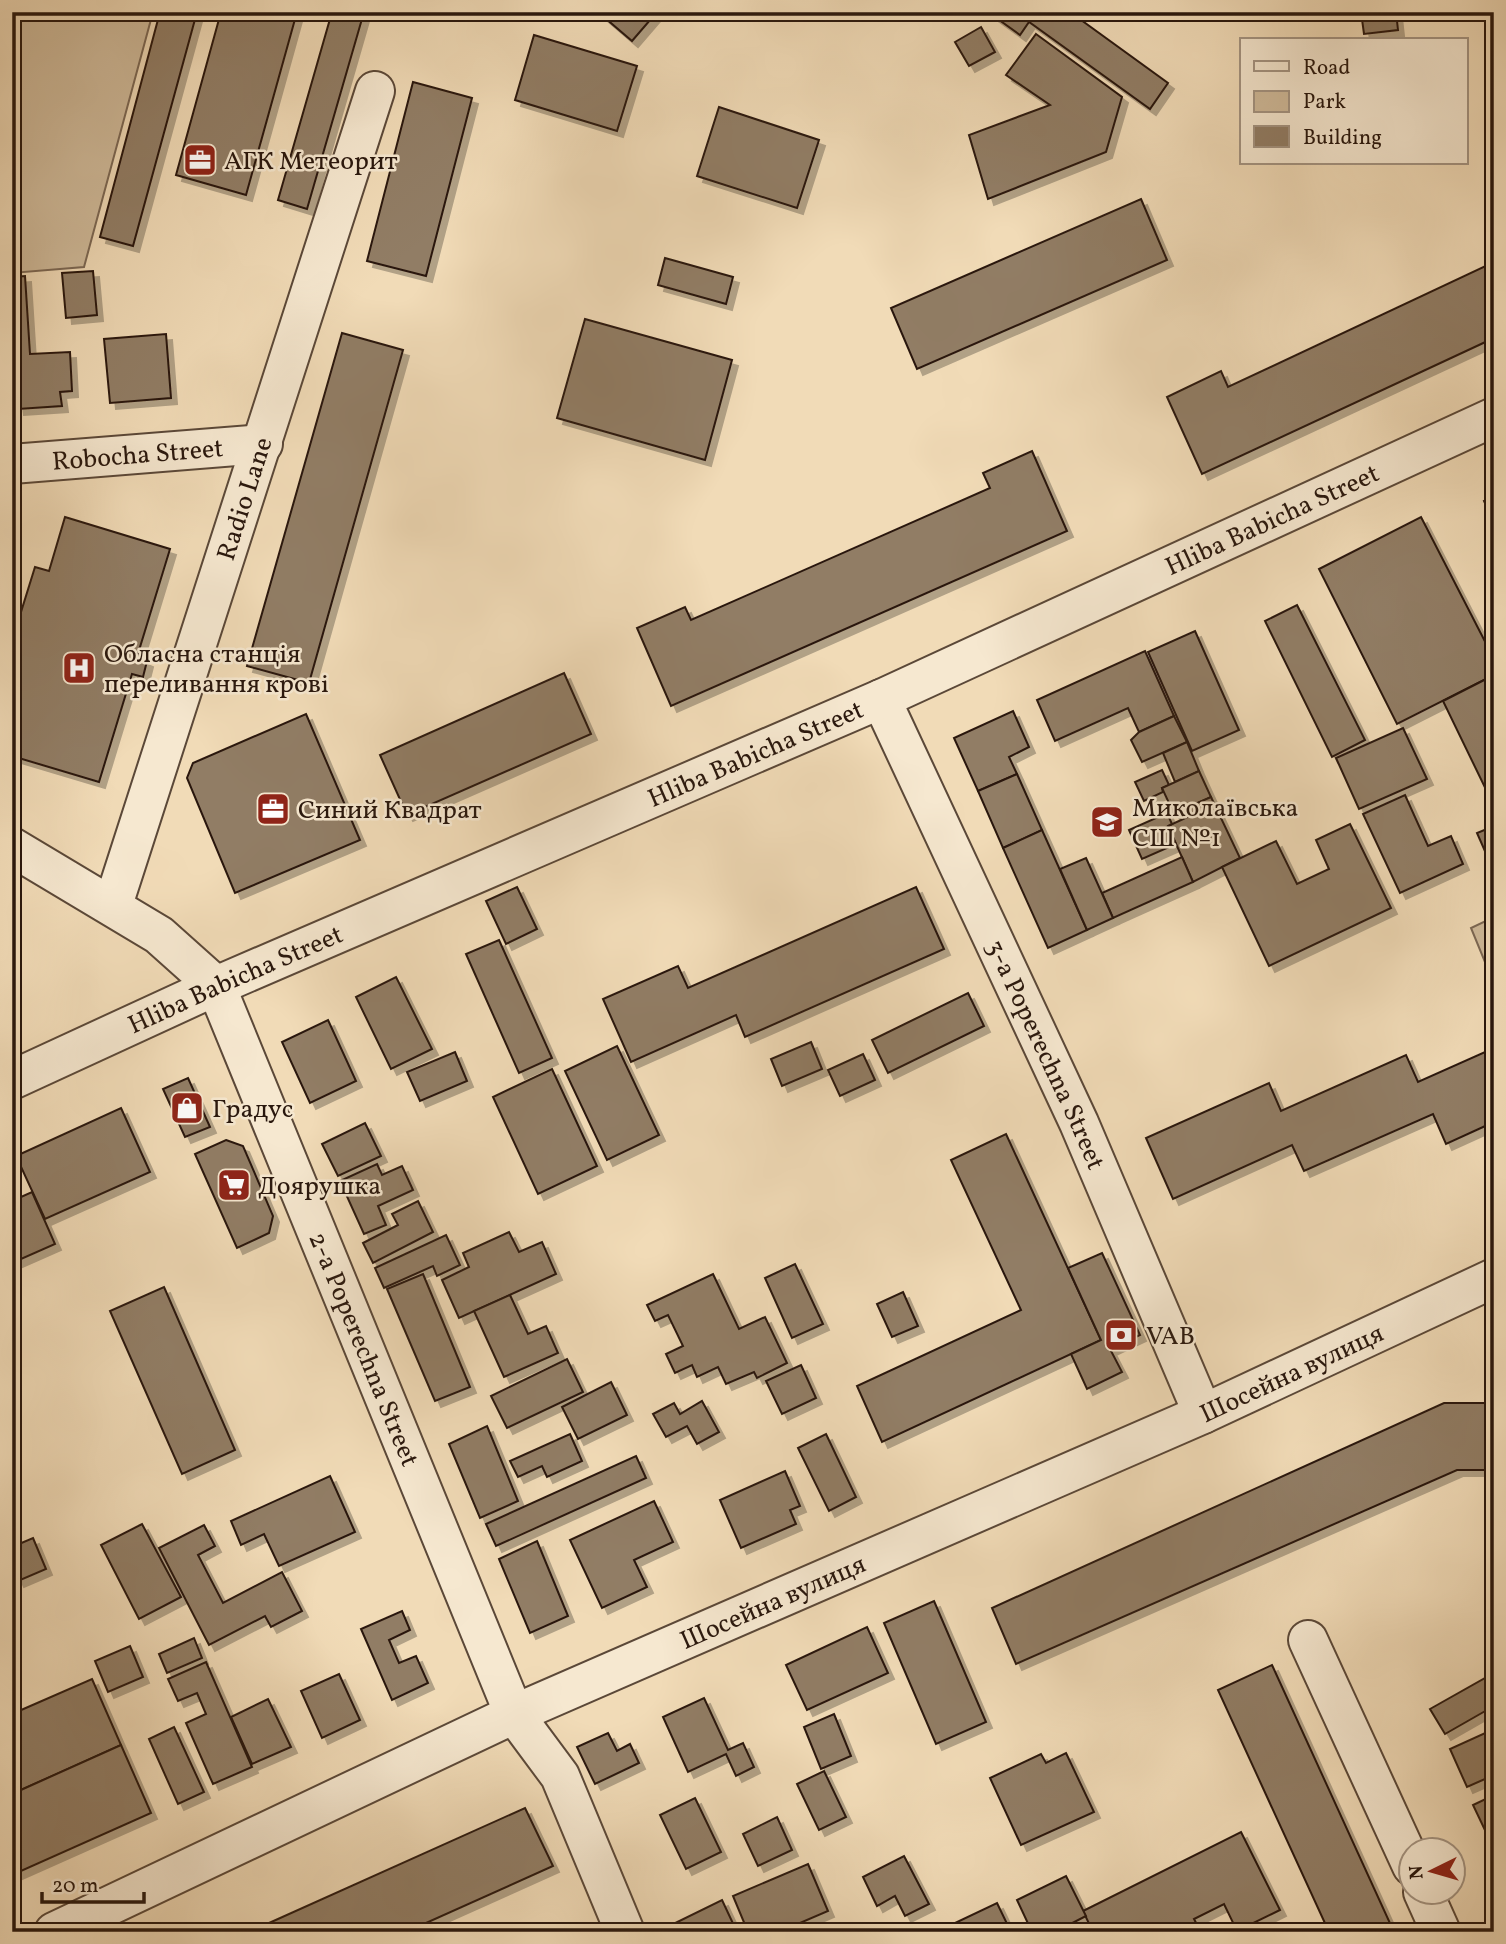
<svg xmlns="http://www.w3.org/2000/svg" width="1506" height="1944" viewBox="0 0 1506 1944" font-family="Vollkorn,serif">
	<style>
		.green { fill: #cfba9a; stroke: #7c6854; stroke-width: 2 }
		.building { fill: #917d65; stroke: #29170d; stroke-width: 2; filter: url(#shadow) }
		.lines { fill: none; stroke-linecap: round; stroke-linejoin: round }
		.minor-casing { stroke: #5b4838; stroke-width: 42 }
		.minor { stroke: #f6e8d0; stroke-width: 38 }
		.labels { text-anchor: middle; stroke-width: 5; stroke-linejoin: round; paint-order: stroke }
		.poi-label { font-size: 26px; fill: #29170d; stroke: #f6e8d0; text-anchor: start }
		.street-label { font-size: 26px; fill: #29170d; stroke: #f6e8d0 }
	</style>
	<defs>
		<filter id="shadow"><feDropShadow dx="6" dy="6" stdDeviation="0" flood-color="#0004"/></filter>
	</defs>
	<rect width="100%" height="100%" fill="#f1dbb7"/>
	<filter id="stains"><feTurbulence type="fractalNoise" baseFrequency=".00286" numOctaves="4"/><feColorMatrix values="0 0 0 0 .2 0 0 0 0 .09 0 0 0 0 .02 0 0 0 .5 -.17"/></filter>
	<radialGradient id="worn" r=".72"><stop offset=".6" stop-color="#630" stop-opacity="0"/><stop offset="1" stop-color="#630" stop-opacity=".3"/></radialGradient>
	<g class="green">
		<polygon points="12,12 153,12 84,267 12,273"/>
		<polygon points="1494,917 1494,973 1487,967 1471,928"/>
	</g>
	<g class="building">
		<polygon points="160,12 197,12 133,246 100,237"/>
		<polygon points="221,12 297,12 246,195 176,175"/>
		<polygon points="332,12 364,12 307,209 278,200"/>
		<polygon points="598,12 657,12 632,41"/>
		<polygon points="988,12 1070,12 1168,83 1150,109 1029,22 1020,35"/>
		<polygon points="1361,12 1396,12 1398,30 1364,34"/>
		<polygon points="981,27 995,52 969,66 955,42"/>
		<polygon points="1036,34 1122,97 1106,152 988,199 969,135 1050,105 1006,75"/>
		<polygon points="534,35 637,66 617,131 515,100"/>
		<polygon points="413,82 472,98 426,276 367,261"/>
		<polygon points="719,107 819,140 797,208 697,176"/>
		<polygon points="1141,199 1167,260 917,369 891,308"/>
		<polygon points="665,258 733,277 726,304 658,285"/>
		<polygon points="1494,262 1494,338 1202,474 1167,397 1221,371 1228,387"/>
		<polygon points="93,271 97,315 66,318 62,273"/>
		<polygon points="25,276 30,354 70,352 72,391 60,392 62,406 18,409 12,360 12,277"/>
		<polygon points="585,319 732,360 705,460 557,418"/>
		<polygon points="342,333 403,350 309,683 247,666"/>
		<polygon points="166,334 171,398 110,403 104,339"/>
		<polygon points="1032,451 1067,531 671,706 637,628 685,607 691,620 990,488 983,473"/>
		<polygon points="1494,496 1494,523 1484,501"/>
		<polygon points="65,517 170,549 137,657 147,661 143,677 132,674 99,782 12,756 12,641 35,567 49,571"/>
		<polygon points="1421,517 1494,659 1494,675 1397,724 1319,569"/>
		<polygon points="1297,605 1365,740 1332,757 1265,621"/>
		<polygon points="1195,631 1239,730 1192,751 1148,652"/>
		<polygon points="1145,651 1174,716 1139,732 1128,708 1055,741 1037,700"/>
		<polygon points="564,673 591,734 407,815 380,755"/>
		<polygon points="1494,675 1494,804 1493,804 1443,701"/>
		<polygon points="1013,711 1029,747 1009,757 1017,774 978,791 954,738"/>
		<polygon points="306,714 360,840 235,893 187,778 193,763"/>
		<polygon points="1174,716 1187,742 1142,762 1131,740 1139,732"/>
		<polygon points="1403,728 1427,779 1359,809 1336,758"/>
		<polygon points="1187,742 1199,771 1175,782 1163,753"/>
		<polygon points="1162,770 1169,785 1162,788 1163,792 1144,801 1135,782"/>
		<polygon points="1199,771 1211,797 1174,814 1162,788"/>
		<polygon points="1017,774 1042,830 1003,848 978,791"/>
		<polygon points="1405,795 1428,846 1451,836 1463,864 1400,893 1363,814"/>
		<polygon points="1211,797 1240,858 1193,882 1168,826 1192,815 1188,807"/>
		<polygon points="1167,813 1172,824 1168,826 1176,844 1142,859 1129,830"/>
		<polygon points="1350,824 1391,908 1269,966 1222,867 1276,841 1297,884 1329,869 1316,840"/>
		<polygon points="1494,826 1494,856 1488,858 1477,833"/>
		<polygon points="1042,830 1087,930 1048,948 1003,848"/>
		<polygon points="1182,857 1193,882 1113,918 1102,893"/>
		<polygon points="1086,858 1113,918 1087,930 1060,869"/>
		<polygon points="517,887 537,929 506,944 486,901"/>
		<polygon points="916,887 944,949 745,1037 736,1015 631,1062 603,999 678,966 688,988"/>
		<polygon points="499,940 552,1058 519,1073 466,954"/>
		<polygon points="396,977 432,1049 391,1069 356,997"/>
		<polygon points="968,993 984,1026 888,1073 872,1040"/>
		<polygon points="328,1020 356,1081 310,1103 282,1042"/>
		<polygon points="811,1042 822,1069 782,1086 771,1059"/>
		<polygon points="617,1046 659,1135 607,1160 565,1071"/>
		<polygon points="1494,1048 1494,1122 1446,1144 1433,1114 1304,1171 1292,1145 1173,1199 1146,1138 1269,1083 1281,1111 1406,1055 1418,1082"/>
		<polygon points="455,1052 467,1081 420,1101 407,1072"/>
		<polygon points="863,1054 875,1080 840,1096 828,1070"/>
		<polygon points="552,1069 597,1166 538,1194 493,1097"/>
		<polygon points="188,1078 210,1127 185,1137 163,1089"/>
		<polygon points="121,1108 150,1172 45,1219 16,1156"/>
		<polygon points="365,1123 381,1156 338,1176 322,1144"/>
		<polygon points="1006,1134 1101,1340 882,1442 857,1386 1021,1310 951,1160"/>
		<polygon points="226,1140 243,1146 273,1216 269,1233 237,1248 195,1154"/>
		<polygon points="377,1164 382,1175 402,1166 413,1190 378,1206 386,1225 364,1234 340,1181"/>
		<polygon points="32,1192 55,1244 12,1263 12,1201"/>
		<polygon points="418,1201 433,1232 373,1263 363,1243 398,1225 392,1214"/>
		<polygon points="509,1232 519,1252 542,1242 556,1274 459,1318 442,1280 469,1267 463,1253"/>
		<polygon points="446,1235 460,1265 437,1276 433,1266 384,1288 375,1268"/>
		<polygon points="1102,1253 1140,1335 1110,1349 1122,1372 1087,1389 1071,1354 1101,1340 1068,1268"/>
		<polygon points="795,1264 823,1324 792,1338 765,1278"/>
		<polygon points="423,1274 470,1387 435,1401 387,1289"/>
		<polygon points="713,1274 739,1329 765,1317 787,1363 757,1378 754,1372 726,1384 718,1367 697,1377 692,1365 675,1373 666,1354 683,1346 668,1315 655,1321 647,1305"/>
		<polygon points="164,1287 235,1450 182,1474 110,1311"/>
		<polygon points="903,1292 918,1326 892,1337 877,1304"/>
		<polygon points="510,1295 528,1334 546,1326 558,1353 504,1377 474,1311"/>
		<polygon points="567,1359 583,1392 507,1428 491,1396"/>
		<polygon points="801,1365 816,1398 782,1414 766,1381"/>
		<polygon points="611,1382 627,1415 578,1439 562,1407"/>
		<polygon points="702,1401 719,1432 697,1444 687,1426 666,1437 653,1414 674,1403 680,1414"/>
		<polygon points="1444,1403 1494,1403 1494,1470 1457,1470 1016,1664 992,1608"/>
		<polygon points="487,1426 518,1501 480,1518 449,1444"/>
		<polygon points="570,1434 582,1461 547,1477 542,1466 518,1477 510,1461"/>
		<polygon points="826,1434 856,1497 829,1511 798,1448"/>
		<polygon points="636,1456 646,1478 496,1546 486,1524"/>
		<polygon points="785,1471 800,1506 790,1510 796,1524 741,1548 720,1500"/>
		<polygon points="330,1476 355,1532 279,1566 264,1534 241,1545 231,1521"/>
		<polygon points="654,1501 673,1542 634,1560 647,1587 602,1608 570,1540"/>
		<polygon points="142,1524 181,1597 139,1619 101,1545"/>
		<polygon points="204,1525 215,1546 198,1555 223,1603 282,1572 302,1611 271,1627 265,1616 209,1645 159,1548"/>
		<polygon points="33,1538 46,1569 18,1581 12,1567 12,1547"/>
		<polygon points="537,1541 568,1616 530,1633 499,1559"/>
		<polygon points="934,1601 986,1722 936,1744 884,1623"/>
		<polygon points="402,1611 410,1630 389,1640 399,1663 416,1656 428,1683 392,1700 361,1629"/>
		<polygon points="867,1627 888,1673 807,1710 786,1665"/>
		<polygon points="194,1638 202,1658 167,1673 159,1654"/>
		<polygon points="130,1646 143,1677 108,1692 95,1661"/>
		<polygon points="206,1662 252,1767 213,1784 186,1723 206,1714 197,1693 178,1701 168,1679"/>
		<polygon points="1272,1665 1394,1932 1329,1932 1218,1690"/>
		<polygon points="1494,1673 1494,1706 1445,1734 1430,1709"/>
		<polygon points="339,1674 360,1720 322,1738 301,1691"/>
		<polygon points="92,1679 121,1745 12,1794 12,1714"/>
		<polygon points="704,1698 728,1750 743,1743 754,1767 736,1776 726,1754 688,1772 663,1717"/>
		<polygon points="268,1699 291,1747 252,1764 231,1717"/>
		<polygon points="834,1714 851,1756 821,1769 804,1727"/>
		<polygon points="174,1727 204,1792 178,1804 149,1739"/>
		<polygon points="1494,1729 1494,1775 1467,1787 1450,1749"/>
		<polygon points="608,1733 617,1751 630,1744 639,1763 595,1784 577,1747"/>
		<polygon points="121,1745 151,1813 12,1875 12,1794"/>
		<polygon points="1066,1753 1094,1812 1021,1845 990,1778 1041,1754 1046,1763"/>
		<polygon points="824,1771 846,1817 819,1830 797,1784"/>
		<polygon points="1494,1795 1494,1849 1473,1805"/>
		<polygon points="695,1798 721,1852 686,1869 660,1815"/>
		<polygon points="525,1808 553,1866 406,1932 249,1932"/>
		<polygon points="777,1817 792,1850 758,1866 743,1834"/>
		<polygon points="1241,1832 1280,1910 1237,1931 1224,1904 1194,1919 1201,1932 1093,1932 1083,1911"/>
		<polygon points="904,1856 929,1904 905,1916 895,1896 877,1906 863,1877"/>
		<polygon points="808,1864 828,1911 779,1932 748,1932 733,1896"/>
		<polygon points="1066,1876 1086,1916 1055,1932 1032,1932 1017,1900"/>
		<polygon points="722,1900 737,1932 657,1932"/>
		<polygon points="997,1903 1011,1932 959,1932 955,1923"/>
	</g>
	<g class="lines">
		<defs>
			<g id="minor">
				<path id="s1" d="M12 464 263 444"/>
				<path id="s2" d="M881 699 1079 1123 1203 1414"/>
				<path id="s3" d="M12 847 159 935 216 986 514 1714 560 1776 625 1932"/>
				<path id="s4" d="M113 905 375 91"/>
				<path id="s5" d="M12 1080 216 986 881 699 1494 417"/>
				<polyline points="1308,1640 1412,1866"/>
				<polyline points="1423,1892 1441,1932"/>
				<path id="s6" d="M54 1932 514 1714 1203 1414 1494 1278"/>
			</g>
		</defs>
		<use href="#minor" class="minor-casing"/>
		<use href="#minor" class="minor"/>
	</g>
	<defs>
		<symbol id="office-square" viewBox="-11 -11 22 22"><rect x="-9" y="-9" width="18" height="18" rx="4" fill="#8f2418" stroke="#f6e8d0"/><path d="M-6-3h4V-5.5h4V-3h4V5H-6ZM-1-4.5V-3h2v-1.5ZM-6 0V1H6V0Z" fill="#fff"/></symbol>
		<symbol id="hospital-square" viewBox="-11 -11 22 22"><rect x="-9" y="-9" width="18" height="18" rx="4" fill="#8f2418" stroke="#f6e8d0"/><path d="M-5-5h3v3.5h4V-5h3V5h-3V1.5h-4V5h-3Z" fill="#fff"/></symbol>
		<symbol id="school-square" viewBox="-11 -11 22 22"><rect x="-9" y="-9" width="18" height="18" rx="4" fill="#8f2418" stroke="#f6e8d0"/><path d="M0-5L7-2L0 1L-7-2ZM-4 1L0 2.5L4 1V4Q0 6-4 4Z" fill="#fff"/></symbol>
		<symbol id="shop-square" viewBox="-11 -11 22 22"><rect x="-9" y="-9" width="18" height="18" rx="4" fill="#8f2418" stroke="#f6e8d0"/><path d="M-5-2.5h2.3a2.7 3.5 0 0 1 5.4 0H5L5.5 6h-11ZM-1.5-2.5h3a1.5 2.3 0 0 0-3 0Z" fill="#fff"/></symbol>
		<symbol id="supermarket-square" viewBox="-11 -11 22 22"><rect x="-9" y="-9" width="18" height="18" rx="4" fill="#8f2418" stroke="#f6e8d0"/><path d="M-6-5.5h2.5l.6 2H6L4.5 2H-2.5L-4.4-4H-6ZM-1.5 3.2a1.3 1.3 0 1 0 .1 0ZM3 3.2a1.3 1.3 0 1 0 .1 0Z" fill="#fff"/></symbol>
		<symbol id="bank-square" viewBox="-11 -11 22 22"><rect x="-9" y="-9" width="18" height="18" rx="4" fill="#8f2418" stroke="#f6e8d0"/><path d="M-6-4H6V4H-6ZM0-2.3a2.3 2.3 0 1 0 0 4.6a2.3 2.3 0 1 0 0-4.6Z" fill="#fff"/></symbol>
	</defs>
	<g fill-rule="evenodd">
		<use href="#office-square" x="181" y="141" width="38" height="38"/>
		<use href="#hospital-square" x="60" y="649" width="38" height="38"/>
		<use href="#office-square" x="254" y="790" width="38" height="38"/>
		<use href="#school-square" x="1088" y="803" width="38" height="38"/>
		<use href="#shop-square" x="168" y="1089" width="38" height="38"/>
		<use href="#supermarket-square" x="215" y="1166" width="38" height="38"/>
		<use href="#bank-square" x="1102" y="1316" width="38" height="38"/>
	</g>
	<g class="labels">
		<g class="poi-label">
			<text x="224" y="169">АГК Метеорит</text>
			<text x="104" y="662">Обласна станція<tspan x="104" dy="30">переливання крові</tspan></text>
			<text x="1132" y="816">Миколаївська<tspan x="1132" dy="30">СШ №1</tspan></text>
			<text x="298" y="818">Синий Квадрат</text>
			<text x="212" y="1117">Градус</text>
			<text x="258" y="1194">Доярушка</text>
			<text x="1146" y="1344">VAB</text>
		</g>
		<g class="street-label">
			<text dy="9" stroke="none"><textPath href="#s1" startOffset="126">Robocha Street</textPath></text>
			<text dy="9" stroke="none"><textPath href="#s4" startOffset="427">Radio Lane</textPath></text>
			<text dy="9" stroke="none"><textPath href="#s5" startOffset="1379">Hliba Babicha Street</textPath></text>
			<text dy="9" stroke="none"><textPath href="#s5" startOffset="812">Hliba Babicha Street</textPath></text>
			<text dy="9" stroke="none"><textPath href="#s5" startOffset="245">Hliba Babicha Street</textPath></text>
			<text dy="9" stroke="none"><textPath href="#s2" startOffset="392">3-a Poperechna Street</textPath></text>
			<text dy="9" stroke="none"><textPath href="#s3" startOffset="640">2-a Poperechna Street</textPath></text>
			<text dy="9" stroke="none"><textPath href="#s6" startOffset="1358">Шосейна вулиця</textPath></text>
			<text dy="9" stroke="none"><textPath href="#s6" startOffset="791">Шосейна вулиця</textPath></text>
		</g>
	</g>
	<rect width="1506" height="1944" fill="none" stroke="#f1dbb7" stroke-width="42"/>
	<rect x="14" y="14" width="1478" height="1916" fill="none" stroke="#29170d" stroke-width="3.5"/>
	<rect x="21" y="21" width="1464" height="1902" fill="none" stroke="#29170d" stroke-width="2"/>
	<rect x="1240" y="38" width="228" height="126" fill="#f6e8d0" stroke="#a49482" stroke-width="2"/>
	<rect x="1254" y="61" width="35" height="10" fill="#f6e8d0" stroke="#a49482" stroke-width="2"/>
	<text x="1303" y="74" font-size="21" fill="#29170d">Road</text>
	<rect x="1254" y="91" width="35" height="21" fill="#cfba9a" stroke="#a49482" stroke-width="2"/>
	<text x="1303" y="108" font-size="21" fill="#29170d">Park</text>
	<rect x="1254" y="126" width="35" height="21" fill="#917d65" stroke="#a49482" stroke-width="2"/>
	<text x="1303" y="144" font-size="21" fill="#29170d">Building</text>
	<g transform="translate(1432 1871) rotate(265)"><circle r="33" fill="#f6e8d0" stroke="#a49482" stroke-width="2"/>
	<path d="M0-5L12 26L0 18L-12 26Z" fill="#8f2418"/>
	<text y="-10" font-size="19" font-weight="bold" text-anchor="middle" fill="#29170d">N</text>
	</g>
	<path d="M42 1892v10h102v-10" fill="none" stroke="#29170d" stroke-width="3.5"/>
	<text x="52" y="1892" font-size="21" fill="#29170d" stroke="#f6e8d0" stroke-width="5" paint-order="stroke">20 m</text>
	<rect width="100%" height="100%" filter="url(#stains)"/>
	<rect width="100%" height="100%" fill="url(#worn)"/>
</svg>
